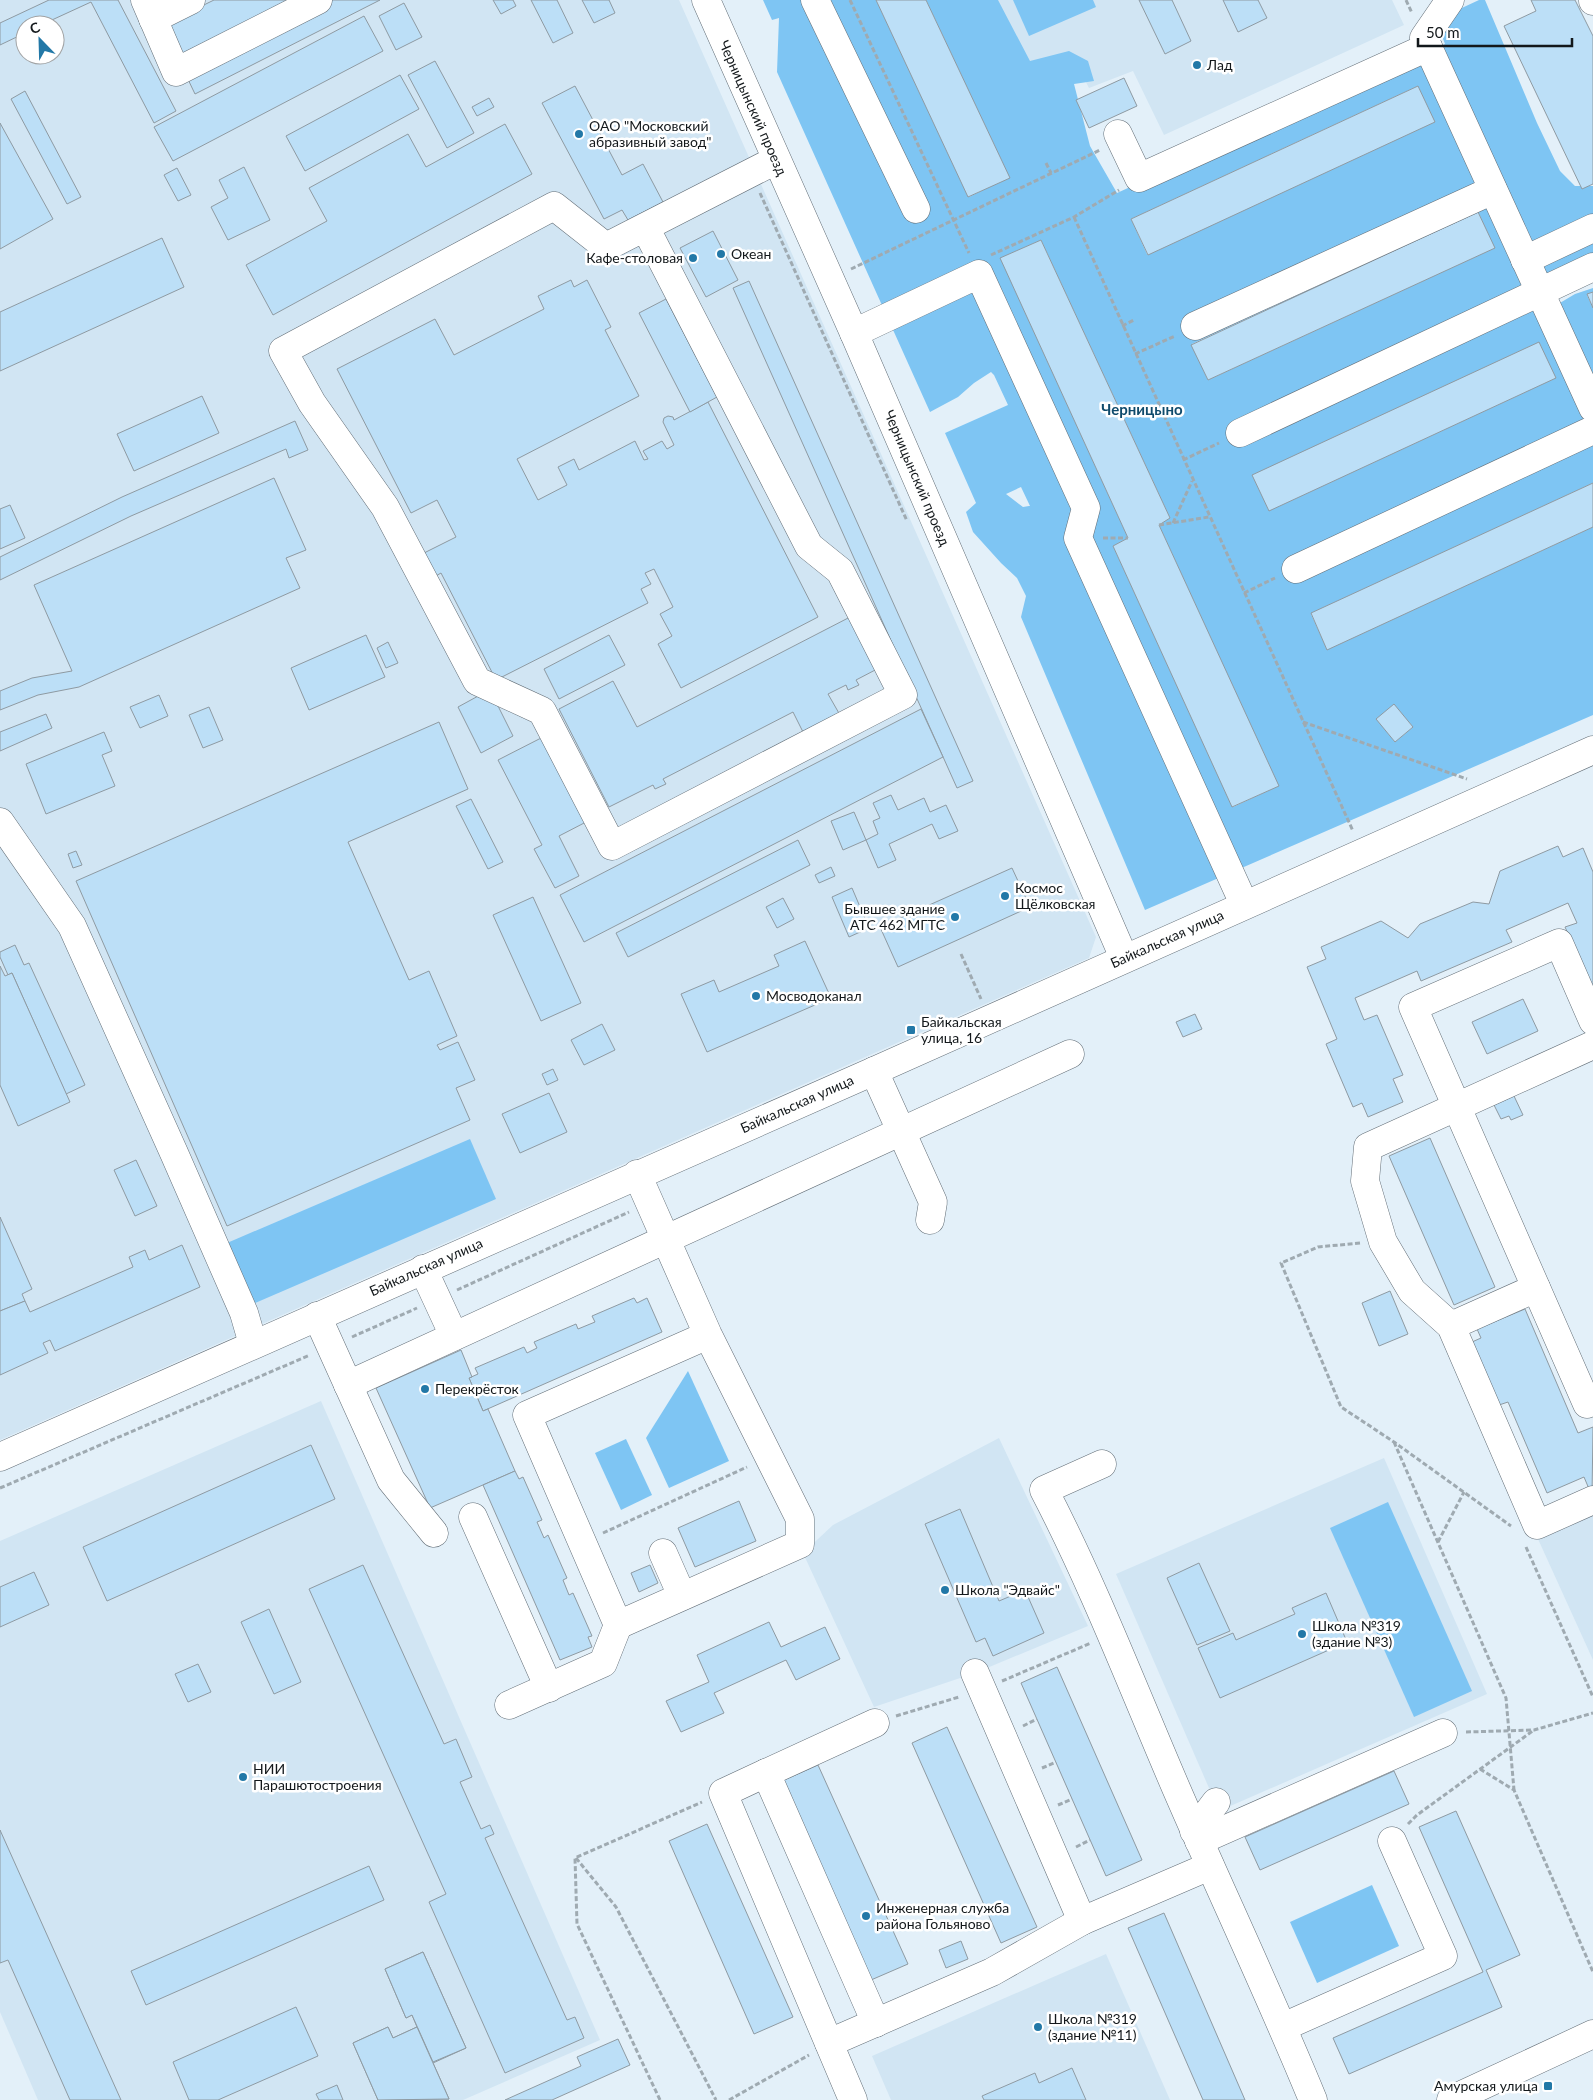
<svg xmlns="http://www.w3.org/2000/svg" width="1593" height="2100" viewBox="0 0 1593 2100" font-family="Lato,sans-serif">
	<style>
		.built { fill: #d1e5f3; fill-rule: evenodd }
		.green { fill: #7ec5f3; fill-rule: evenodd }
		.building { fill: #bcdff7; stroke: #8e9aa2 }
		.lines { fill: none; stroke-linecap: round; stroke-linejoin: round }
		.minor-casing { stroke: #636e77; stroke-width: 29 }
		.path { stroke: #9faab1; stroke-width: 3; stroke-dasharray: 5 2.5; stroke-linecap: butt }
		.minor { stroke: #fff; stroke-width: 28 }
		.poi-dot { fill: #2278a7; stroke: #fff; stroke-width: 2 }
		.labels { text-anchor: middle; stroke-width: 5; stroke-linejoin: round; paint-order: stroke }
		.poi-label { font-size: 14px; fill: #13181b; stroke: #fff; text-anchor: start }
		.street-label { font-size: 14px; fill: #13181b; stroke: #fff }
		.neighbourhood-label { font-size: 15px; font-weight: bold; fill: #0f4b6c; stroke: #fff }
	</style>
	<rect width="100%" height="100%" fill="#e3f0f9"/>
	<g class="built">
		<path d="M0 0H679L1096 937 1089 958 0 1440ZM25 25H55V55H25Z"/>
		<polygon points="974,0 1392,0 1404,25 1164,135 1133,71 1089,88 1074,59 1013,81"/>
		<polygon points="321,1401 600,2040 463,2100 38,2100 0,2012 0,1541"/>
		<polygon points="999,1438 1088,1626 975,1673 874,1707 803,1553 833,1525"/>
		<polygon points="1384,1458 1487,1694 1219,1811 1116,1574"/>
		<polygon points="1593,1514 1593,1660 1538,1539"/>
		<polygon points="1106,1954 1170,2100 891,2100 872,2056"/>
	</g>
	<g class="green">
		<path d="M763 0H876L969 197 1009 177 926 0H998L1030 61 1069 51 1088 61 1094 81 1074 84 1090 146 1117 193 1445 44 1436 20 1479 0H1485L1537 123 1560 171 1575 186H1593V262L1538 316 1575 294 1593 288V292L1587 295 1593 308V483L1311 614 1327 649 1593 527V715L1145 910 1021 617 1026 596 1017 578 1001 563 973 532 966 512 976 503 945 433 1008 405 994 375 991 372 974 383 958 397 930 412 777 72 779 18 772 20ZM1418 86 1148 255 1147 254 1131 219ZM1478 212 1494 248 1208 380 1192 344ZM1041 240 1170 518 1159 525 1278 786 1233 807 1113 546 1128 538 1001 258ZM1021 487 1030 506H1029L1023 507 1006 494ZM1394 705 1413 727 1395 742 1377 719Z"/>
		<polygon points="1013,0 1093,0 1096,7 1029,36"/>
		<polygon points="470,1139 496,1199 253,1304 227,1243"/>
		<polygon points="688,1371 729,1461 669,1488 646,1438"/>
		<polygon points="626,1439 652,1495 621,1510 595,1453"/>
		<polygon points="1388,1502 1472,1691 1414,1717 1330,1528"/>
		<polygon points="1372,1885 1399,1946 1317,1983 1290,1922"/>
	</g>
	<g class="building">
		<polygon points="49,0 118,0 176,111 154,123 91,2 41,25 25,25 25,33 0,45 0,23"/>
		<polygon points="214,0 299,0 182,58 165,24"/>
		<polygon points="329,0 380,0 195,94 185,73"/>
		<polygon points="493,0 513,0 516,6 501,14"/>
		<polygon points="531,0 557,0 573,33 553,43"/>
		<polygon points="582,0 609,0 615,13 594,23"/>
		<polygon points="876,0 926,0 1010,178 968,197"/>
		<polygon points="1139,0 1172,0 1191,41 1165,54"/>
		<polygon points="1223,0 1258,0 1267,18 1238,32"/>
		<polygon points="1531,0 1575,0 1593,36 1593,184 1582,189 1504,26 1536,11"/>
		<polygon points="404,3 422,37 396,50 379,16"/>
		<polygon points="364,16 383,51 173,161 154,127"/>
		<polygon points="435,61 474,133 447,148 408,75"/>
		<polygon points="400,75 419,109 305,171 286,136"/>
		<polygon points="1124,78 1137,106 1089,128 1076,100"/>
		<polygon points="575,86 622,175 643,164 663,202 628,220 622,210 604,219 542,103"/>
		<polygon points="1418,86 1435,122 1148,255 1131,219"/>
		<polygon points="25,91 81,197 67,204 11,99"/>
		<polygon points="489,98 494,107 477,116 472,107"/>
		<polygon points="0,123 53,219 0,249"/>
		<polygon points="505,124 532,174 273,315 246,265 327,221 309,188 408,134 426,167"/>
		<polygon points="244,167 270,220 228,240 211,207 228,198 219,180"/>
		<polygon points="177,168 191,195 178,201 164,175"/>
		<polygon points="1478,212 1495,248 1208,380 1191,345"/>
		<polygon points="713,231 738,280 706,297 680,248"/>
		<polygon points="162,238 184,287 0,371 0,312"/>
		<polygon points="1041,240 1170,518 1159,525 1279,786 1232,807 1113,546 1128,538 1000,258"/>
		<polygon points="571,280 574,287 587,280 611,327 605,330 639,396 517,459 538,500 567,485 558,467 574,459 579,470 635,441 644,460 648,459 643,451 662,441 667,449 674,445 663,422 664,418 668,416 673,417 674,420 708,402 818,617 681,688 658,644 672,636 660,614 673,607 654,569 645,573 651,584 641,589 648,603 496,680 441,573 434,577 422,554 456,537 437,500 411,513 337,369 435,319 454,355 544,309 538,296"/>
		<polygon points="749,281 973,781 957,788 733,288"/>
		<polygon points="1593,292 1593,308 1587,294"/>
		<polygon points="666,299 717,397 690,412 639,313"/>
		<polygon points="1539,342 1556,378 1269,511 1252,475"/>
		<polygon points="202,396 219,433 134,471 117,434"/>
		<polygon points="295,421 308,450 289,458 286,449 131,516 0,580 0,557 122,497"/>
		<polygon points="274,478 306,550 286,558 300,588 79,687 38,695 0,710 0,691 32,678 72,671 34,585"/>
		<polygon points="1593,483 1593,527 1327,650 1311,613"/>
		<polygon points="10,505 25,538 0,549 0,509"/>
		<polygon points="852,616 879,668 856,680 859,685 848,690 846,685 828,694 840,715 804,734 793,712 663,779 666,784 655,789 653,785 609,807 559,709 613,681 637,727"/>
		<polygon points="366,635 385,677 309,710 291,668"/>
		<polygon points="609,635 625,665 559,699 544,669"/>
		<polygon points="388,642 398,663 386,668 377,648"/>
		<polygon points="159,695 168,716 140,728 130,707"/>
		<polygon points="480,695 498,706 513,736 481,753 458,707"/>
		<polygon points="1394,704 1413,727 1395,742 1376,719"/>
		<polygon points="209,707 223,740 203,748 189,715"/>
		<polygon points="921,709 943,757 584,942 560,895"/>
		<polygon points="46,714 52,728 0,751 0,732"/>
		<polygon points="439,722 468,789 348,842 409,980 429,971 457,1036 437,1045 440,1050 458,1042 475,1080 456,1088 470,1120 227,1226 76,881"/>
		<polygon points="104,732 112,751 102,755 115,786 46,814 26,764"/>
		<polygon points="545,736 588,821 559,836 579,876 555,888 534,849 542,845 498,760"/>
		<polygon points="891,795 898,810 924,798 930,812 946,805 958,831 939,839 932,824 889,844 896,860 878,868 866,840 878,834 873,821 880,818 873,803"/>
		<polygon points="471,799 503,862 488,869 456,806"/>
		<polygon points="854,812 866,840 843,850 831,821"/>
		<polygon points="798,840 810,865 628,957 616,933"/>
		<polygon points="1558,846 1563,857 1583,848 1593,872 1593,989 1565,927 1577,923 1568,903 1506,930 1512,942 1421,981 1417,971 1355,998 1364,1020 1377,1015 1403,1075 1393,1079 1403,1102 1368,1117 1362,1103 1353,1107 1326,1044 1337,1039 1307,967 1326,959 1321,947 1381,921 1408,938 1420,924 1473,902 1489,904 1500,871"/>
		<polygon points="76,851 82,865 73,868 68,854"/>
		<polygon points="831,867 835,876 819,883 815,875"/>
		<polygon points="1012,868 1030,907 898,967 880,927"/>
		<polygon points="852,888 869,928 849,937 832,897"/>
		<polygon points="533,897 581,1003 541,1021 493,915"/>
		<polygon points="783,898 794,919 777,928 766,907"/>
		<polygon points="805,941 831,998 707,1052 681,994 714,980 719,992 779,966 774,955"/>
		<polygon points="15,945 24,965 29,963 85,1085 66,1094 12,973 8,975 0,957 0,952"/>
		<polygon points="0,966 5,976 12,973 70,1102 18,1126 0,1085"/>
		<polygon points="1523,999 1538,1031 1487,1054 1472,1022"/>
		<polygon points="1195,1014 1202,1029 1183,1037 1176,1022"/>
		<polygon points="602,1024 615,1050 584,1065 571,1040"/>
		<polygon points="553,1069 558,1080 547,1085 542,1074"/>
		<polygon points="549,1093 567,1132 520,1153 502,1114"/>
		<polygon points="1514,1096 1523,1115 1511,1120 1509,1116 1501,1119 1494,1105"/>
		<polygon points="1430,1138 1495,1287 1454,1305 1389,1156"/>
		<polygon points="136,1160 157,1206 135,1216 114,1170"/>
		<polygon points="0,1217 32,1289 22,1294 25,1301 0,1311"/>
		<polygon points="182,1245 200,1287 55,1351 50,1340 43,1343 48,1353 0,1375 0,1311 25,1301 30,1312 133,1267 129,1257 145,1250 149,1260"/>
		<polygon points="1390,1291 1408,1334 1379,1346 1362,1303"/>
		<polygon points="634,1298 637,1303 647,1298 662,1332 483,1411 469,1378 478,1374 475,1368 524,1347 527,1353 537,1348 534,1342 576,1324 578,1329 595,1322 592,1316"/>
		<polygon points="1525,1309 1578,1433 1593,1427 1592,1496 1584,1477 1547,1493 1508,1402 1499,1405 1472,1342 1481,1338 1477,1329"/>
		<polygon points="461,1350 472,1377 469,1378 483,1411 488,1409 515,1471 430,1508 376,1388"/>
		<polygon points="311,1445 335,1499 107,1601 83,1547"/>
		<polygon points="515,1471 519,1479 523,1477 542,1520 537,1522 544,1538 548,1535 567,1578 563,1580 569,1595 573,1593 592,1636 588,1637 592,1647 560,1660 483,1485"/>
		<polygon points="739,1501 756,1541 695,1567 678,1528"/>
		<polygon points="960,1509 999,1601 1025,1590 1044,1633 993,1656 985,1638 976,1642 925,1524"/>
		<polygon points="1199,1563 1230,1631 1197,1645 1167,1578"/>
		<polygon points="363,1565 444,1744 456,1739 472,1777 460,1782 481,1829 490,1825 494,1834 485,1838 567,2020 575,2017 584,2038 505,2073 429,1902 446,1894 309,1589"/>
		<polygon points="650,1565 658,1583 639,1592 631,1573"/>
		<polygon points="34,1572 49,1605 0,1627 0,1587"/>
		<polygon points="1326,1593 1347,1642 1220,1698 1198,1648 1233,1633 1236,1640 1295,1614 1292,1608"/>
		<polygon points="269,1609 301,1682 274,1694 241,1622"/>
		<polygon points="769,1622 781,1647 825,1627 840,1659 796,1680 786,1660 714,1693 724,1713 681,1732 666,1701 709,1682 697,1655"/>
		<polygon points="198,1664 211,1692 188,1702 175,1674"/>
		<polygon points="1057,1667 1142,1860 1106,1876 1021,1683"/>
		<polygon points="947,1727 1037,1927 1001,1943 912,1743"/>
		<polygon points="818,1765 908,1964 871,1980 782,1781"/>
		<polygon points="1394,1771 1409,1804 1260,1870 1245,1837"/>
		<polygon points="1456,1811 1520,1955 1486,1970 1502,2007 1349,2074 1333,2038 1483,1972 1419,1827"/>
		<polygon points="707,1824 793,2017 754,2034 669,1841"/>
		<polygon points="0,1830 121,2100 70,2100 8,1960 0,1963"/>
		<polygon points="369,1866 384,1900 146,2005 131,1971"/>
		<polygon points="1164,1913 1245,2100 1203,2100 1128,1928"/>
		<polygon points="961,1941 968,1959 946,1968 939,1950"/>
		<polygon points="423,1952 466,2048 433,2063 449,2099 378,2100 353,2043 388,2027 393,2038 417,2027 412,2015 406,2018 385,1969"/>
		<polygon points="423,1952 466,2048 433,2062 412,2015 406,2018 385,1969"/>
		<polygon points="296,2007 318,2056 218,2100 189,2100 173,2062"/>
		<polygon points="388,2027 393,2038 417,2027 449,2099 378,2100 353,2043"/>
		<polygon points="618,2039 630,2065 552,2100 505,2100 581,2066 577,2057"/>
		<polygon points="1072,2068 1086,2100 984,2100 982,2096 1035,2073 1039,2083"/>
		<polygon points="337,2085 343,2100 319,2100 316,2094"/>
	</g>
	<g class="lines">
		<defs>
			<g id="minor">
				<polyline points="145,0 176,72 318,0"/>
				<polyline points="706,0 854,333 1124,958"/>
				<polyline points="815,0 916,209"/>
				<polyline points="1593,0 1593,1"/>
				<polyline points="153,19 191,0"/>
				<polyline points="1428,47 1593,408"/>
				<polyline points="1118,134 1139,178 1428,47 1424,38 1450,0"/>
				<polyline points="645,227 809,546 840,571 903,695 612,846 542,711 477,681 385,507 312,403 283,351 554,206 606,247 776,160"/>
				<polyline points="1525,260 1593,228"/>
				<polyline points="1195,326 1493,190"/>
				<polyline points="854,333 979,274 1086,508 1078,538 1244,904"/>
				<polyline points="1240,433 1593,267"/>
				<polyline points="1296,569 1593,430"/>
				<polyline points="0,822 72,926 174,1153 244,1313 253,1344"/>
				<polyline points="1593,1021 1559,943 1413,1007 1587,1404 1593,1401"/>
				<polyline points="1593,1045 1368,1147 1365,1181 1383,1242 1412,1291 1451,1326 1537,1525 1593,1500"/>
				<polyline points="874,1071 933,1202 930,1220"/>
				<polyline points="637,1174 708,1335 800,1519 800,1544 618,1625 527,1415 708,1335"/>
				<polyline points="423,1269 454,1336"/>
				<polyline points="317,1316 391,1480 434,1533"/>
				<polyline points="1451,1326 1536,1288"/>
				<polyline points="348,1385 1070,1054"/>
				<polyline points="0,1457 874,1071 1593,750"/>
				<path d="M1102 1464 1044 1490C1094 1586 1133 1688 1176 1788 1221 1892 1270 1995 1313 2100"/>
				<polyline points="473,1517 549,1688"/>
				<polyline points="663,1553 682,1596"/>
				<polyline points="975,1673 1082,1921"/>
				<polyline points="509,1705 603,1663 618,1625"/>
				<polyline points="766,1773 875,1723"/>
				<polyline points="1194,1831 1216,1802"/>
				<polyline points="1199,1841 1443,1733"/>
				<polyline points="1283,2027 1443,1956 1392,1841"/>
				<polyline points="829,2043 992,1972 1082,1921 1210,1866"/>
				<polyline points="853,2100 723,1793 766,1773 876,2023"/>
				<polyline points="1451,2100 1593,2034"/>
			</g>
		</defs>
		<use href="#minor" class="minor-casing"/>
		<g class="path">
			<polyline points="850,0 969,253"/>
			<polyline points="1406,0 1412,13"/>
			<polyline points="1046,163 1051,173"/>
			<polyline points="760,193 907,521"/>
			<polyline points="1074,217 1353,831"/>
			<polyline points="991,255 1074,217 1119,190"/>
			<polyline points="851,269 1100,150"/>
			<polyline points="1122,326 1134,320"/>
			<polyline points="1135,354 1175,336"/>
			<polyline points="1183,460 1219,443"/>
			<polyline points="1173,523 1192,481"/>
			<polyline points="1159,525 1209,517"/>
			<polyline points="1103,538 1128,538"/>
			<polyline points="1244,593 1275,578"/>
			<polyline points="1303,722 1467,779"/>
			<polyline points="961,954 981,999"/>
			<polyline points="1360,1243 1318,1247 1281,1263 1341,1407 1394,1442 1511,1526"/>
			<polyline points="457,1290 629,1212"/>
			<polyline points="352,1337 417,1308"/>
			<polyline points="1394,1442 1506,1698 1514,1790"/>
			<polyline points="0,1488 310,1355"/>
			<polyline points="603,1533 747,1467"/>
			<polyline points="1438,1542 1464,1492"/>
			<polyline points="1526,1547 1593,1697"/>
			<polyline points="1002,1681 1091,1643"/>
			<polyline points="896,1716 959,1697"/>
			<polyline points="1023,1726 1037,1719"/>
			<polyline points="1466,1732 1534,1730 1593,1713"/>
			<polyline points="1042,1768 1056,1762"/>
			<polyline points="1480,1769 1514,1790 1593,1972"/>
			<polyline points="1058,1805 1072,1799"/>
			<polyline points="1408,1824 1417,1815 1534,1730"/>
			<polyline points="1076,1847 1090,1840"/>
			<polyline points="576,1858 616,1907 716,2100"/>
			<polyline points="660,2100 577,1924 575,1858 702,1802"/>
			<polyline points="729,2100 809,2055"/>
		</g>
		<use href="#minor" class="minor"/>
	</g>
	<g class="poi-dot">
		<circle cx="1197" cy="65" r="5"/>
		<circle cx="579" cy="134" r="5"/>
		<circle cx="721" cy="254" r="5"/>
		<circle cx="693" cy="258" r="5"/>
		<circle cx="1005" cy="896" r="5"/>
		<circle cx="955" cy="917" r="5"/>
		<circle cx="756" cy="996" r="5"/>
		<rect x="906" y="1025" width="10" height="10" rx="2.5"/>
		<circle cx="425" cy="1389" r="5"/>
		<circle cx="945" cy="1590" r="5"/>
		<circle cx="1302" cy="1634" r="5"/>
		<circle cx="243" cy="1777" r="5"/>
		<circle cx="866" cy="1916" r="5"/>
		<circle cx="1038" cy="2027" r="5"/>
		<rect x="1543" y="2081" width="10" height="10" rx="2.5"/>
	</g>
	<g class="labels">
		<g class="poi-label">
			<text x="1207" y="70">Лад</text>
			<text x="589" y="131">ОАО "Московский<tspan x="589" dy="16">абразивный завод"</tspan></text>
			<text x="731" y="259">Океан</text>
			<text x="683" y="263" text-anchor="end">Кафе-столовая</text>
			<text x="1015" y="893">Космос<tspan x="1015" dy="16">Щёлковская</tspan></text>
			<text x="945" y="914" text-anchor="end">Бывшее здание<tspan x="945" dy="16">АТС 462 МГТС</tspan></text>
			<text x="766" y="1001">Мосводоканал</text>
			<text x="921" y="1027">Байкальская<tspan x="921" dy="16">улица, 16</tspan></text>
			<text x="435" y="1394">Перекрёсток</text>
			<text x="955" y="1595">Школа "Эдвайс"</text>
			<text x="1312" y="1631">Школа №319<tspan x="1312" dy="16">(здание №3)</tspan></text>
			<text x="253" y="1774">НИИ<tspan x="253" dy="16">Парашютостроения</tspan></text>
			<text x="876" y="1913">Инженерная служба<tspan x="876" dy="16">района Гольяново</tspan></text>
			<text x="1048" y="2024">Школа №319<tspan x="1048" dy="16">(здание №11)</tspan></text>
			<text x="1538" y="2091" text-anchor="end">Амурская улица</text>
		</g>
		<g class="street-label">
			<text transform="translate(753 108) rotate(66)" y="5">Черницынский проезд</text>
			<text transform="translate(917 478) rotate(67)" y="5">Черницынский проезд</text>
			<text transform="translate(1167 939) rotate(-24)" y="5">Байкальская улица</text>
			<text transform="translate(797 1104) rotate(-24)" y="5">Байкальская улица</text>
			<text transform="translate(426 1267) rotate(-24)" y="5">Байкальская улица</text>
		</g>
		<g class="neighbourhood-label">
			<text x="1142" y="415">Черницыно</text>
		</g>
	</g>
	<g transform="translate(40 40) rotate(337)"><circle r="24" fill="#ffffff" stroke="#a1a3a4"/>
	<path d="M0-4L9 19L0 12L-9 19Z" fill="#2278a7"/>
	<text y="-8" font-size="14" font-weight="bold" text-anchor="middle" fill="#13181b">С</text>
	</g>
	<path d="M1418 38v8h154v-8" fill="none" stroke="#13181b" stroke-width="2.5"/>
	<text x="1426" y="38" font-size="15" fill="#13181b" stroke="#ffffff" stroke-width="4" paint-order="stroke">50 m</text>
</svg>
